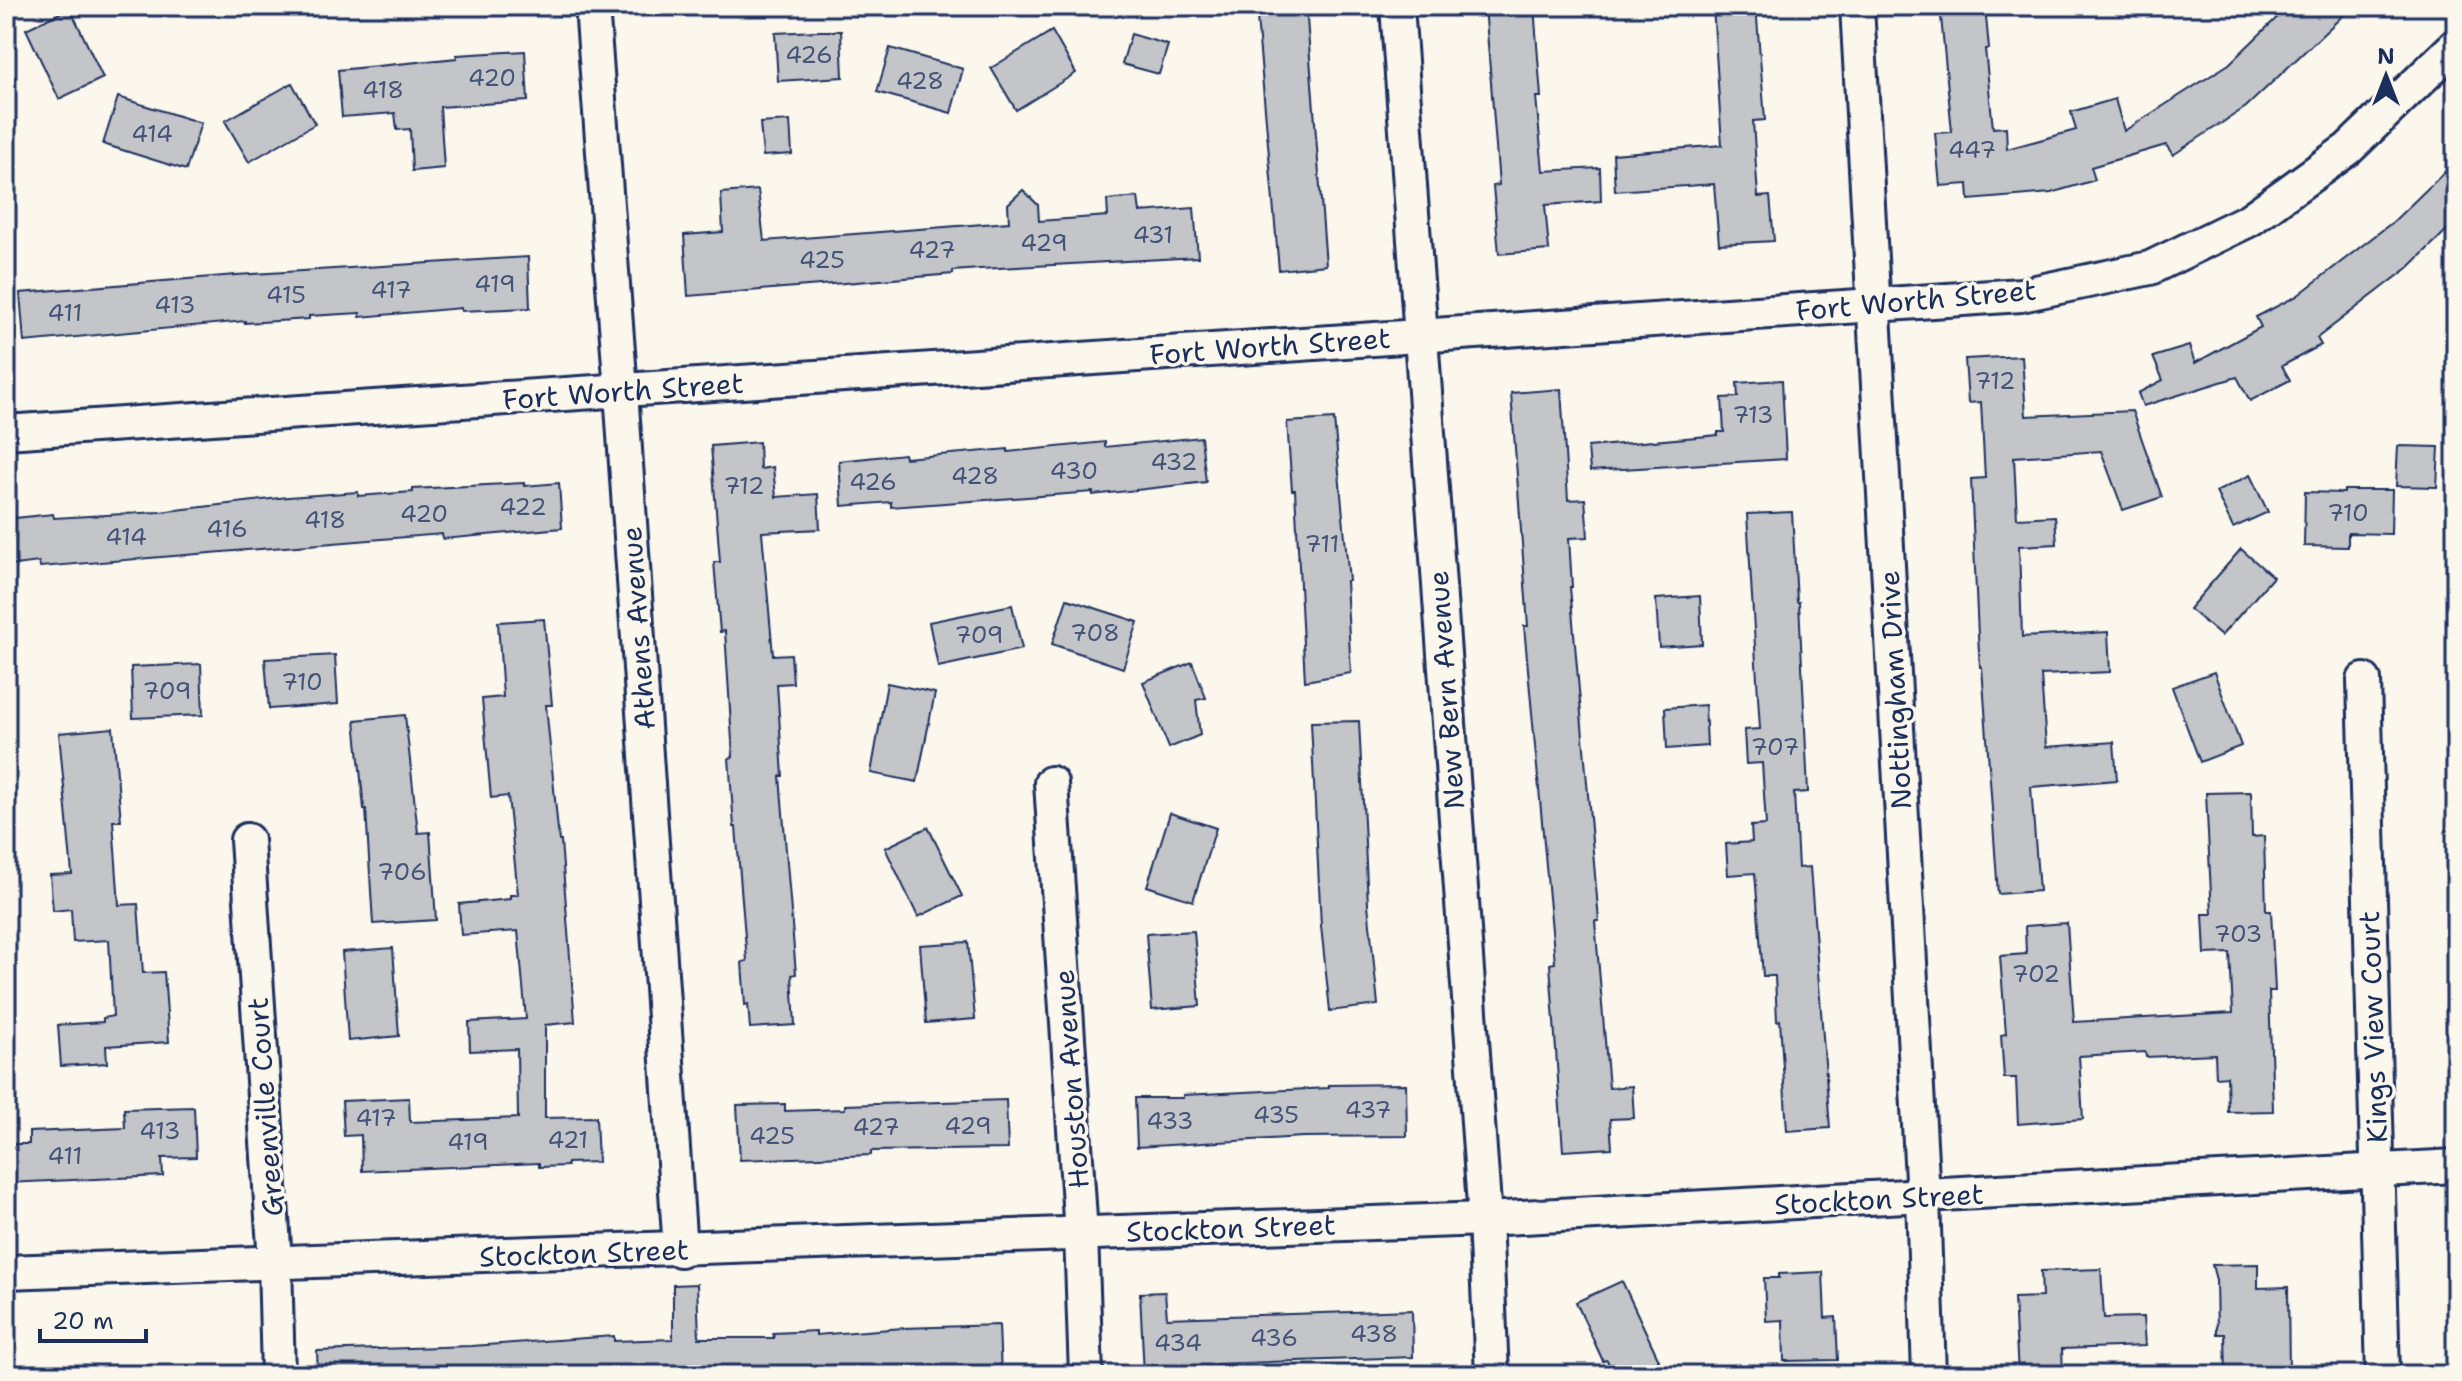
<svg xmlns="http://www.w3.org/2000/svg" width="2462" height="1381" viewBox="0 0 2462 1381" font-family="'Shantell Sans',sans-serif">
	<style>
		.building { fill: #c3c5c9; stroke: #1b2f5e; stroke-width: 2 }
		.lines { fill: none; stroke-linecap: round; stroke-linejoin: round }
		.minor-casing { stroke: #1b2f5e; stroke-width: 38 }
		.minor { stroke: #fbf7ec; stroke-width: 32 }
		.labels { text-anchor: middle; stroke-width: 7; stroke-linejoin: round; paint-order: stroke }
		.number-label { font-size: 24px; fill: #455479 }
		.street-label { font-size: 28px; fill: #1b2f5e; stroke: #fbf7ec }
	</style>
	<rect width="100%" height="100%" fill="#fbf7ec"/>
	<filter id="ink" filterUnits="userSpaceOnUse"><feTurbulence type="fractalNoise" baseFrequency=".0125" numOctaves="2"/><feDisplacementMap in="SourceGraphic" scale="16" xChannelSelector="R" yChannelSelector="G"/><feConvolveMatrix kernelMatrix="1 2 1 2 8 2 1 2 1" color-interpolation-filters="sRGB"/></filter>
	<g filter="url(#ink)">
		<g class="building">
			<polygon points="1256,6 1306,6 1326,265 1279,270"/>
			<polygon points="1485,6 1534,6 1541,97 1536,97 1543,171 1600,168 1601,201 1545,205 1549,250 1499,254 1493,186 1499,185"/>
			<polygon points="1713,6 1756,6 1765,120 1753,121 1758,197 1770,196 1774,241 1719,244 1714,184 1615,191 1613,154 1722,145"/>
			<polygon points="1940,6 1985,6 1989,49 1985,49 1993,128 2006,127 2007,149 2076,130 2071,112 2115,99 2124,131 2229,64 2289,6 2353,6 2246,107 2173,155 2166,145 2091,167 2095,180 2051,193 1969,200 1968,184 1940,186 1935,133 1952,132"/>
			<polygon points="70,8 103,78 59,99 26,29"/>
			<polygon points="819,31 841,31 843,77 778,81 775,33"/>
			<polygon points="1052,31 1076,73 1016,110 991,68"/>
			<polygon points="1131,34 1168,45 1159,74 1122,64"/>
			<polygon points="890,48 963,69 951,113 877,92"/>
			<polygon points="525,51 528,101 440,107 444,168 412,171 410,129 397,130 395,113 342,117 338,70 457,58 457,55"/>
			<polygon points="292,83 315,124 249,162 225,121"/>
			<polygon points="118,97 201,123 186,170 103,144"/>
			<polygon points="790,121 792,154 763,156 760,123"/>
			<polygon points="2456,161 2456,221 2408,268 2317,338 2321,345 2282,366 2290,380 2250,401 2237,377 2143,406 2138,393 2163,380 2153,357 2189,346 2195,363 2261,327 2256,317 2297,296 2394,221"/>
			<polygon points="758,190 764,241 1009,222 1008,204 1023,190 1038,205 1039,221 1108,216 1107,200 1138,197 1140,212 1194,208 1198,257 980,269 953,271 953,274 688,296 684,235 723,232 721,193"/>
			<polygon points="528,257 530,308 461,311 461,308 360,317 360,313 309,316 309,319 245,323 245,321 24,342 20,293 236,275"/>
			<polygon points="2022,356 2026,416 2132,411 2162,497 2123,510 2101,451 2014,457 2017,518 2055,516 2057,544 2019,546 2022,637 2108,632 2110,672 2041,675 2046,747 2114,742 2117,780 2031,787 2039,891 1998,894 1982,667 1980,667 1978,636 1971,479 1985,478 1981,402 1968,403 1965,359"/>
			<polygon points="1782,380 1786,459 1590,471 1588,447 1718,435 1718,432 1724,432 1722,398 1738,397 1737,383"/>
			<polygon points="1561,389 1568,500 1585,499 1588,537 1569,538 1572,587 1570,587 1599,921 1595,921 1609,1088 1632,1086 1634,1118 1610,1119 1612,1148 1563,1151 1550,964 1555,963 1524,626 1528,626 1511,393"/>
			<polygon points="1334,419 1349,581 1346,581 1351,673 1305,681 1295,490 1292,490 1287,422"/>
			<polygon points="1201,437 1206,482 1093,495 1093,492 891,507 891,502 842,506 839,461 904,454 905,458 1008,449 1008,452 1105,442 1105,447"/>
			<polygon points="759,442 760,469 773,467 776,497 818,494 820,529 762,532 773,655 791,654 793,683 777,684 783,776 780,776 796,974 792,975 795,1025 750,1028 748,1004 745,1005 742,962 747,961 736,827 734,827 729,758 733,757 725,631 720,632 714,562 720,562 711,446"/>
			<polygon points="2398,446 2439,447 2437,487 2396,486"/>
			<polygon points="2250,475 2268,512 2233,528 2216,492"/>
			<polygon points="524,483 524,486 559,483 562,528 443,539 442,534 40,567 39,562 6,566 6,519 53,514 54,518 159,512 288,497 358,492 358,496 413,492 413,489"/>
			<polygon points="2344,490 2392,490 2391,534 2348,533 2348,547 2304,546 2305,492 2344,493"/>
			<polygon points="1792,512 1797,602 1799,602 1808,792 1794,793 1798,868 1810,867 1830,1128 1787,1131 1780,1020 1777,1021 1775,976 1763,976 1755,873 1728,875 1726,844 1752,842 1751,826 1766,825 1762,763 1746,764 1744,730 1760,729 1747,514"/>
			<polygon points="2241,549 2273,577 2221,636 2189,609"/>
			<polygon points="1700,596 1702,644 1659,647 1656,599"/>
			<polygon points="1067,599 1138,622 1123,668 1052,644"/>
			<polygon points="1012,605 1022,649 938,667 929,622"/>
			<polygon points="544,619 552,705 546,705 559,841 561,841 575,1022 545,1025 545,1118 596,1117 598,1162 567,1163 567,1166 539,1167 539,1163 362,1171 361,1135 344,1136 342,1101 409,1098 410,1122 518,1118 517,1049 470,1051 469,1022 526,1019 518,931 461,935 459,904 510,899 510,895 518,895 508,796 491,798 482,699 503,697 498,622"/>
			<polygon points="335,655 338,704 269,709 265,659"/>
			<polygon points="1192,662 1206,698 1196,700 1200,735 1169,748 1143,682"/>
			<polygon points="201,664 203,715 133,718 131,667"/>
			<polygon points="2214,672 2241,746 2200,762 2172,687"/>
			<polygon points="887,683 935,693 917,782 871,773"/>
			<polygon points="1705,705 1707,746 1667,749 1665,708"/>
			<polygon points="405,715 418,833 430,832 436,920 373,924 366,809 364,809 355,720"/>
			<polygon points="1359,721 1368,904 1378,1005 1330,1011 1321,926 1311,722"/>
			<polygon points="113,728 121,821 113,821 119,905 138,904 143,973 164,972 169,1042 106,1046 107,1063 61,1066 58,1025 103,1022 103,1018 113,1016 109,940 73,942 71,909 53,911 50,875 72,874 59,733"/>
			<polygon points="2251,792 2252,837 2264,836 2266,911 2271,911 2275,991 2269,991 2273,1111 2228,1112 2227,1076 2216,1077 2215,1054 2146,1057 2145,1052 2079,1056 2083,1119 2018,1124 2016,1078 2004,1078 2001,1035 2006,1034 2000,956 2026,954 2025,926 2067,923 2074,1022 2233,1013 2230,953 2205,954 2203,914 2212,914 2206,793"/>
			<polygon points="1170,813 1216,828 1193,901 1147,886"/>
			<polygon points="928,827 962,896 918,917 885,848"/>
			<polygon points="1194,931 1200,1006 1152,1010 1146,934"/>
			<polygon points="968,942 975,1019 926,1023 920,945"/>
			<polygon points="393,948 399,1036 348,1041 342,952"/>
			<polygon points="1406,1084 1407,1136 1303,1137 1137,1147 1135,1098 1183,1098 1183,1095 1329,1088 1329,1085"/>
			<polygon points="1006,1100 1008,1149 871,1151 871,1155 740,1160 737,1105 785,1104 785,1111 845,1109 845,1105"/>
			<polygon points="194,1107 196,1157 162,1158 163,1176 6,1183 6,1144 29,1144 29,1132 125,1128 124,1109"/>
			<polygon points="2258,1264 2258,1288 2288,1287 2289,1375 2226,1375 2225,1334 2217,1334 2216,1280 2212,1265"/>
			<polygon points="2101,1269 2104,1318 2143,1317 2145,1346 2062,1349 2063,1375 2018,1375 2014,1298 2042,1297 2041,1271"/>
			<polygon points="1823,1272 1825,1318 1836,1317 1838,1360 1784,1361 1783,1320 1766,1321 1764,1278 1779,1278 1779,1274"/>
			<polygon points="1622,1281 1659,1360 1626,1375 1614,1375 1607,1360 1603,1361 1576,1302"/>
			<polygon points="697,1284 699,1338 774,1338 773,1333 816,1331 816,1335 903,1328 999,1325 1001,1375 318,1375 317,1351 471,1346 614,1336 614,1341 673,1339 673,1285"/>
			<polygon points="1165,1292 1167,1318 1412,1310 1413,1357 1215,1364 1215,1367 1170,1369 1171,1375 1144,1375 1140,1293"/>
		</g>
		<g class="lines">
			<defs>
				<g id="minor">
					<polyline points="592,6 621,391 680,1250"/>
					<polyline points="1397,6 1485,1219 1492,1375"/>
					<polyline points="1857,6 1923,1197 1929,1375"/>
					<polyline points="6,432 2021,295 2150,268 2249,220 2348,149 2456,45"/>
					<polyline points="2364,680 2383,1375"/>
					<polyline points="1051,783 1081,1234 1086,1375"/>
					<polyline points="247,840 275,1262 278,1375"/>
					<polyline points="6,1272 1485,1219 2456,1166"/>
				</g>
			</defs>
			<use href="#minor" class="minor-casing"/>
			<use href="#minor" class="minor"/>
		</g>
	</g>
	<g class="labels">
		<g class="number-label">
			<text x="809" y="63">426</text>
			<text x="492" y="86">420</text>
			<text x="920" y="89">428</text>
			<text x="383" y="98">418</text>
			<text x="152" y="142">414</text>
			<text x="1972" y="158">447</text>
			<text x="1153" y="243">431</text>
			<text x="1044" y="251">429</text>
			<text x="932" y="258">427</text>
			<text x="822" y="268">425</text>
			<text x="495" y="292">419</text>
			<text x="391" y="298">417</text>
			<text x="286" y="303">415</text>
			<text x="175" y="313">413</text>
			<text x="65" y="321">411</text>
			<text x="1995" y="389">712</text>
			<text x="1753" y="423">713</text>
			<text x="1174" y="470">432</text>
			<text x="1074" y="479">430</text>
			<text x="975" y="484">428</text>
			<text x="873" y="490">426</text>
			<text x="744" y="494">712</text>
			<text x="523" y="515">422</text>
			<text x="2348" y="521">710</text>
			<text x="424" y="522">420</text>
			<text x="325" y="528">418</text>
			<text x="227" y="537">416</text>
			<text x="126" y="545">414</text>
			<text x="1322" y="552">711</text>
			<text x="1095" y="641">708</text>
			<text x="979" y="643">709</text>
			<text x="302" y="690">710</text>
			<text x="167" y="699">709</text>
			<text x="1775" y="755">707</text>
			<text x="402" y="880">706</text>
			<text x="2238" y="942">703</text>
			<text x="2036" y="982">702</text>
			<text x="1368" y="1118">437</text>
			<text x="1276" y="1123">435</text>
			<text x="376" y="1126">417</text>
			<text x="1170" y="1129">433</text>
			<text x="968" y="1134">429</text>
			<text x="876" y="1135">427</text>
			<text x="160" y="1139">413</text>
			<text x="772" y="1144">425</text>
			<text x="568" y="1148">421</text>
			<text x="468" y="1150">419</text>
			<text x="65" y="1164">411</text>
			<text x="1374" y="1342">438</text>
			<text x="1274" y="1346">436</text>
			<text x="1178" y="1351">434</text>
		</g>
		<g class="street-label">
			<text transform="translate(1916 300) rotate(-5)" y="10">Fort Worth Street</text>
			<text transform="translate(1270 346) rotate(-4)" y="10">Fort Worth Street</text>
			<text transform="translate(623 391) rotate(-4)" y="10">Fort Worth Street</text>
			<text transform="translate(638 628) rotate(-94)" y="10">Athens Avenue</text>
			<text transform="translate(1446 690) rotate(-94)" y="10">New Bern Avenue</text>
			<text transform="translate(1895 690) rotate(-93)" y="10">Nottingham Drive</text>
			<text transform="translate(2373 1027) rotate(-92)" y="10">Kings View Court</text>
			<text transform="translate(1071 1079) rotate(-94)" y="10">Houston Avenue</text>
			<text transform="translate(265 1107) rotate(-94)" y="10">Greenville Court</text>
			<text transform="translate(1879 1199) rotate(-3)" y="10">Stockton Street</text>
			<text transform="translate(1231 1228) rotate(-2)" y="10">Stockton Street</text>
			<text transform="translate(584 1253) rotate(-2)" y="10">Stockton Street</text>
		</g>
	</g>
	<rect width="2462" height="1381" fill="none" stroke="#fbf7ec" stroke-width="32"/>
	<rect x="16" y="16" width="2430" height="1349" fill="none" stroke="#1b2f5e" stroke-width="3" filter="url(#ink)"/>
	<g transform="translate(2386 76)" stroke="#fbf7ec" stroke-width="6" paint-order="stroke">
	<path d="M0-6L14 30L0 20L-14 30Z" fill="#1b2f5e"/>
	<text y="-12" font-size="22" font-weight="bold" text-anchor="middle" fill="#1b2f5e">N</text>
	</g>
	<path d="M40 1329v12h106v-12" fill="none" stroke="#1b2f5e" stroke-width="4"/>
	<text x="52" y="1329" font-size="24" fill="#1b2f5e" stroke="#fbf7ec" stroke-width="6" paint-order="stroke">20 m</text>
</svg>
